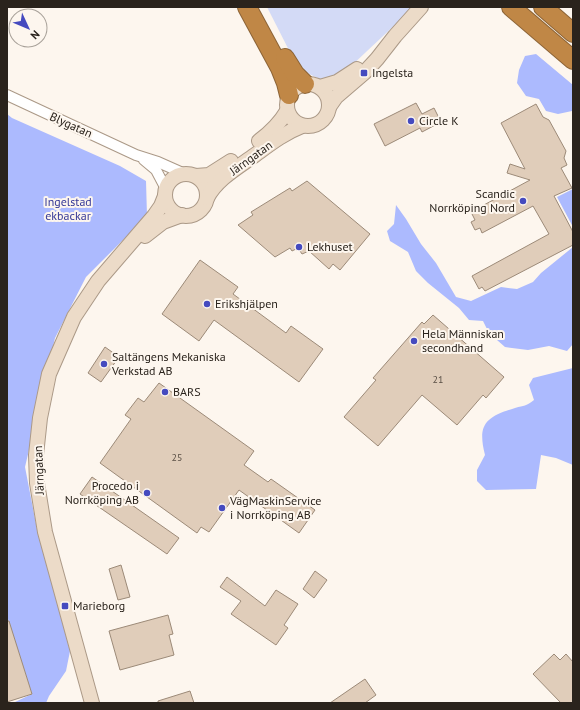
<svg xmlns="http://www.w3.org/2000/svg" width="580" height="710" viewBox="0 0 580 710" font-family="'PT Sans',sans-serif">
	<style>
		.green { fill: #d3daf6 }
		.forest { fill: #acbafe }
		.building { fill: #e0cdba; stroke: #9c8a78 }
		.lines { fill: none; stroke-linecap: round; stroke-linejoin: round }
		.street-casing { stroke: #ab9987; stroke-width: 12 }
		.secondary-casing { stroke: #ab9987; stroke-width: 16 }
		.highway-casing { stroke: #8c6437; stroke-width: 20 }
		.street { stroke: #fff; stroke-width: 10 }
		.secondary { stroke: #ecdbc8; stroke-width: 14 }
		.highway { stroke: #c08746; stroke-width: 18 }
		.poi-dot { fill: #454abf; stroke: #fdf6ee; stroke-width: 1.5 }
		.labels { text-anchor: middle; stroke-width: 4; stroke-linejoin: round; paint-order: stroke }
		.number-label { font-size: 10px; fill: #584e44 }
		.poi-label { font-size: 12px; fill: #2a231c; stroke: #fdf6ee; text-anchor: start }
		.street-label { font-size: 12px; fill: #2a231c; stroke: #fdf6ee }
		.park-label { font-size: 12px; fill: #353897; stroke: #fdf6ee }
	</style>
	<rect width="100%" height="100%" fill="#fdf6ee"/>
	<polygon class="green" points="267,7 411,7 399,21 349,68 335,76 322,80 309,74 296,64"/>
	<g class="forest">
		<polygon points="536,54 573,85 573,112 572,111 558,114 546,111 539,99 526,96 517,83 519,70 525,56"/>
		<polygon points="7,114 12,118 120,166 146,181 147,216 86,277 55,338 25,467 37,529 70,651 66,671 49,696 46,703 13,703 32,694 7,616"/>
		<polygon points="573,189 573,227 557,197"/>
		<polygon points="396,205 406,219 421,244 436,263 456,297 471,301 501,287 517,289 533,282 541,273 573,247 573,344 567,351 549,346 528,350 505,347 489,333 483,321 469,320 459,308 428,283 416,271 408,252 390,241 387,231 394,224"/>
		<path d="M573 368V465L556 458 541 455 536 489 486 490 477 481V470L485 455C477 424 486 417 515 408 525 405 525 407 534 400L529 385 533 378Z"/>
	</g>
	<g class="building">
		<polygon points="416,103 422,114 434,108 441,122 422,132 420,128 385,146 374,124"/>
		<polygon points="536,104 543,117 549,120 566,151 564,158 567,165 561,168 572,188 554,196 573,232 573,245 485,291 482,287 479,289 472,276 549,234 533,206 482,233 480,228 475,230 471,222 475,220 471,212 530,180 507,173 510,164 525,169 501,123"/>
		<polygon points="307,181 370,234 340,270 333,264 329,269 309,251 302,254 298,248 292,251 290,248 275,257 238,225 253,215 251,212 290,188 292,191"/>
		<polygon points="200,260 238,287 233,294 286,333 291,326 323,349 299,382 214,320 199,341 162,314"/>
		<polygon points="433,315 504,377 486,398 483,395 457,425 422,395 378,446 344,417 376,380 373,378 422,322 424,324"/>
		<polygon points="105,347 119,357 101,382 88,373"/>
		<polygon points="159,383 254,451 244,465 268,482 271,479 315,510 299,533 239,490 209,532 201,527 197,533 100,463 131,419 125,415 138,398 144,402"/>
		<polygon points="92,477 179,538 167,554 80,494"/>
		<polygon points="121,565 130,597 118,600 109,569"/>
		<polygon points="315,571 327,580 314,598 303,589"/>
		<polygon points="227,577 265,606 276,590 298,604 284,625 288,628 276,645 231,614 241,601 220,587"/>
		<polygon points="168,615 173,634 169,635 174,655 120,670 109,631"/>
		<polygon points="7,621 9,621 32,694 7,702"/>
		<polygon points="554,654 560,660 566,654 573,662 573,703 561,703 533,674"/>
		<polygon points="365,679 376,695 365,703 330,703"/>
		<polygon points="190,691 194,703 158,703 158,701"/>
	</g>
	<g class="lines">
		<defs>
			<g id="street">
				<polyline points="7,95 136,155 158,162 185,174"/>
				<polyline points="144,160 156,170 166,189"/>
			</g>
			<g id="secondary">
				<circle cx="308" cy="105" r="21"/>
				<polyline points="320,87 337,82 357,69"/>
				<polyline points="329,107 336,97 364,73 377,59 395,36 421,7"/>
				<path d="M259 141C271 132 280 123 287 111"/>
				<circle cx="186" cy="195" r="21"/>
				<polyline points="196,176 209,175 231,161"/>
				<path d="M207 198C217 179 237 168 255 155 270 144 284 133 302 126"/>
				<polyline points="145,236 163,222 182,215"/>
				<polyline points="92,703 45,532 37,483 36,455 40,418 49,374 74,317 98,281 154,216 161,206 165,196"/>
			</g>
			<g id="highway">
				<polyline points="247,7 280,68 286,83 289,95"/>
				<polyline points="511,7 573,60"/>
				<polyline points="543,7 573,33"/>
				<polyline points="285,58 295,74 305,84"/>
			</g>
		</defs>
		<use href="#street" class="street-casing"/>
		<use href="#secondary" class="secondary-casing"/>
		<use href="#highway" class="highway-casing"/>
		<use href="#street" class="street"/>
		<use href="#secondary" class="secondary"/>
		<use href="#highway" class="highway"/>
	</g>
	<g class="poi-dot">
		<rect x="360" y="69" width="8" height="8" rx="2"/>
		<circle cx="411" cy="121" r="4"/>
		<circle cx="523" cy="201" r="4"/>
		<circle cx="299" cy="247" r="4"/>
		<circle cx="207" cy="304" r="4"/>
		<circle cx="414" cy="341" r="4"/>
		<circle cx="104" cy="364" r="4"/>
		<circle cx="165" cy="392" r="4"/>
		<circle cx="147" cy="493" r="4"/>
		<circle cx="222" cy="508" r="4"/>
		<rect x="61" y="602" width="8" height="8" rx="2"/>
	</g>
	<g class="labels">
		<g class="number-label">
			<text x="438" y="383">21</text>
			<text x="177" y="461">25</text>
		</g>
		<g class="poi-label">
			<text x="372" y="77">Ingelsta</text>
			<text x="419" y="125">Circle K</text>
			<text x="515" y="198" text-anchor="end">Scandic<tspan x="515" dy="14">Norrköping Nord</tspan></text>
			<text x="307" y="251">Lekhuset</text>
			<text x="215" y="308">Erikshjälpen</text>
			<text x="422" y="338">Hela Människan<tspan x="422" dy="14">secondhand</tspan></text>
			<text x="112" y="361">Saltängens Mekaniska<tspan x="112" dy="14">Verkstad AB</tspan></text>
			<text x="173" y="396">BARS</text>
			<text x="139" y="490" text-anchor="end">Procedo i<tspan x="139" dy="14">Norrköping AB</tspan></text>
			<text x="230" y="505">VägMaskinService<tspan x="230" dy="14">i Norrköping AB</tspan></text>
			<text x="73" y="610">Marieborg</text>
		</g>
		<g class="street-label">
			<text transform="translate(71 125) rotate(24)" y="4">Blygatan</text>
			<text transform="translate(251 158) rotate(-36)" y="4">Järngatan</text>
			<text transform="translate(39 470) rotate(-92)" y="4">Järngatan</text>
		</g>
		<g class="park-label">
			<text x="68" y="206">Ingelstad<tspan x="68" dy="14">ekbackar</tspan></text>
		</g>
	</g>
	<rect width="580" height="710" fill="none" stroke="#2a231c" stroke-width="16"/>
	<g transform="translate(28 28) rotate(134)"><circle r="19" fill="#fdf6ee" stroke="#a9a29a"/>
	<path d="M0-3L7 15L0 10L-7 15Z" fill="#454abf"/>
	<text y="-6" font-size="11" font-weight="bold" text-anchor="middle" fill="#2a231c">N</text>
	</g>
</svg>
